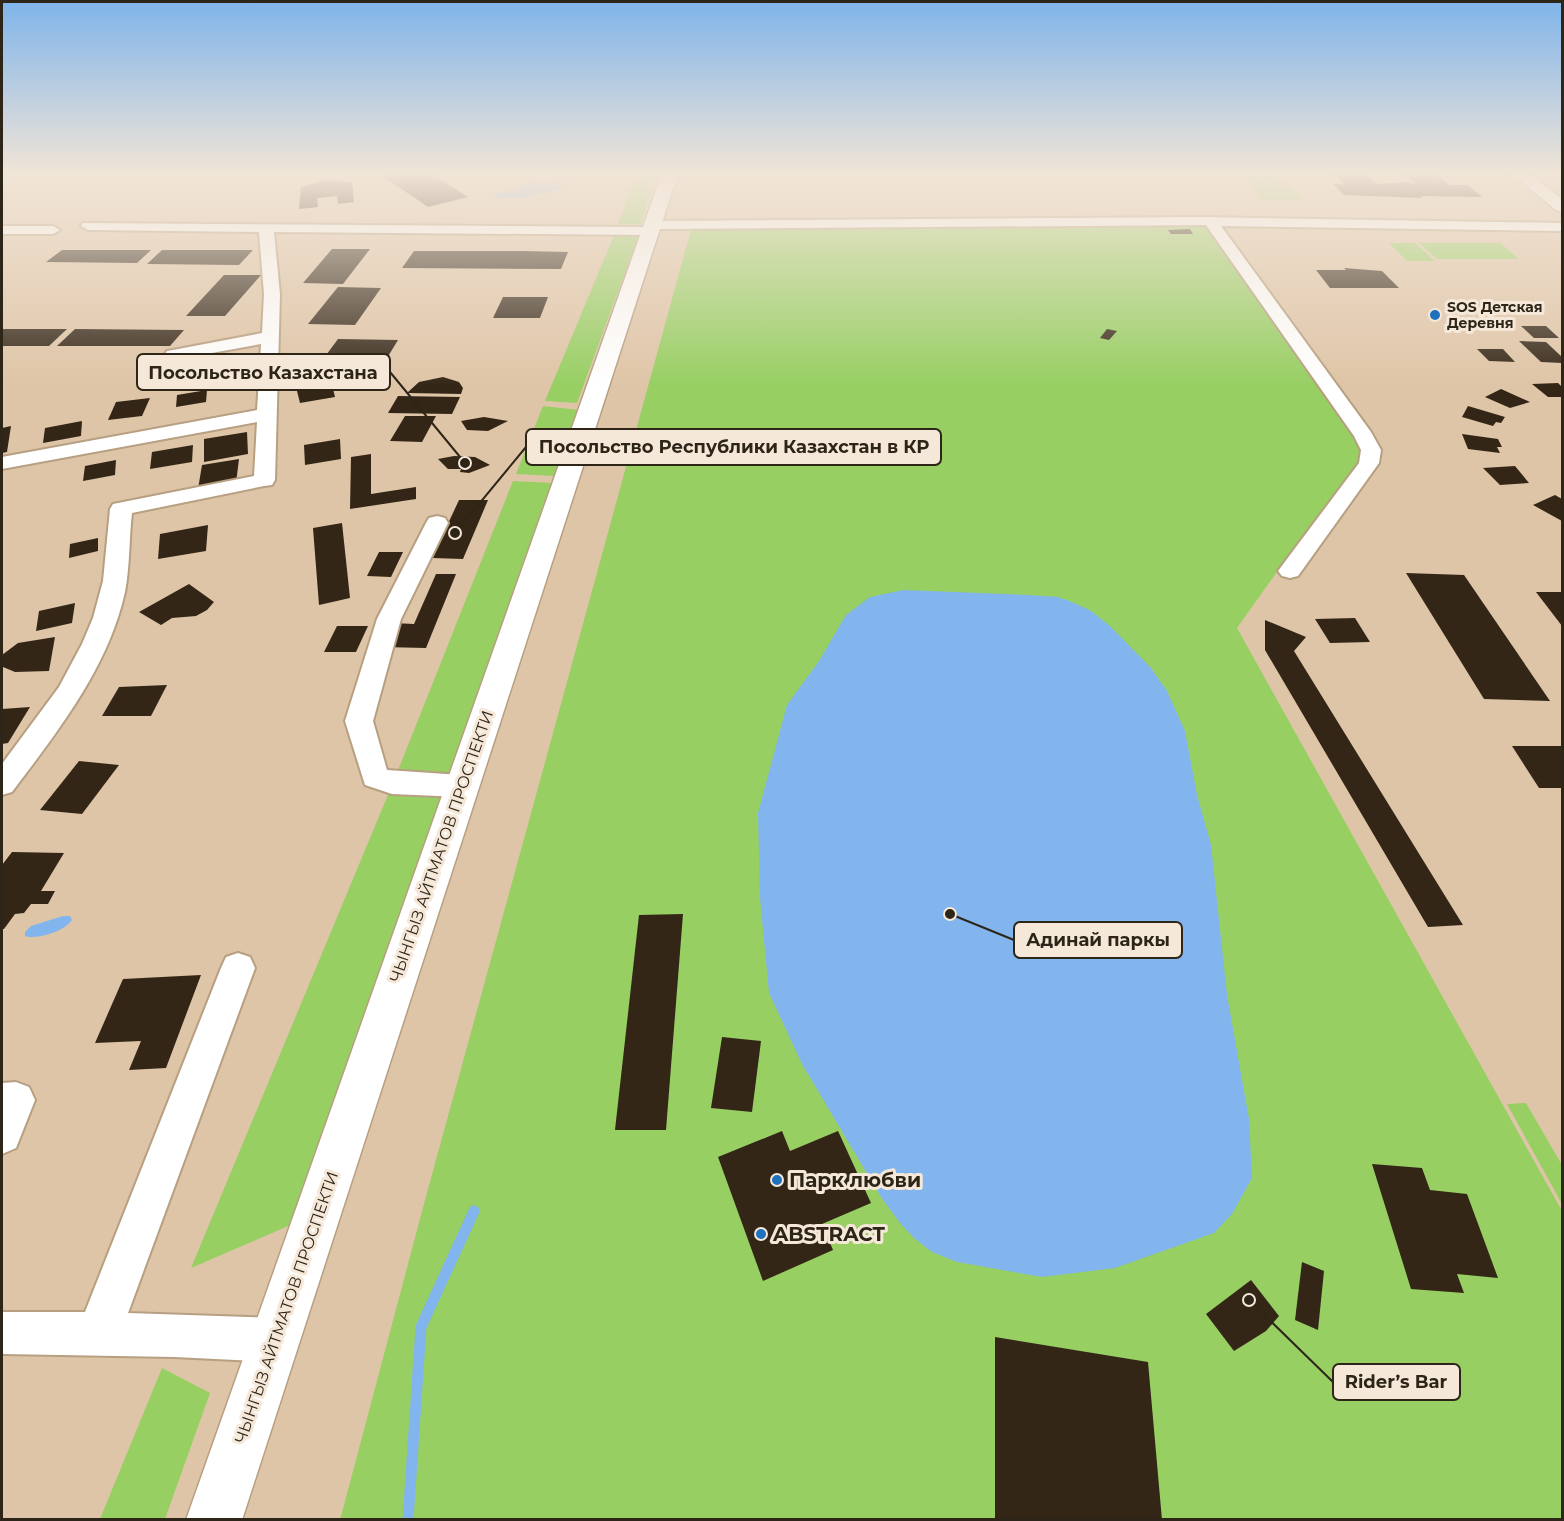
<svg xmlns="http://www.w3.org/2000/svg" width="1564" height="1521" viewBox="0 0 1564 1521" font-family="Montserrat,sans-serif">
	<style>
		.green { fill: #97cf63 }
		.water { fill: #82b5ed }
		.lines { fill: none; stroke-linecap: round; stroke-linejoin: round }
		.stream { stroke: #82b5ed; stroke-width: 11 }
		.building { fill: #332617 }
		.street-casing { stroke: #b79f81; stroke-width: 4 }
		.secondary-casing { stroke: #b79f81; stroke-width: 3 }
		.primary-casing { stroke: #b79f81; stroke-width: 3 }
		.street { fill: #fff; fill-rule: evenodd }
		.secondary { fill: #fff; fill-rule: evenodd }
		.primary { fill: #fff; fill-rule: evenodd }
		.poi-dot { fill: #1e71bf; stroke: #f5e8d9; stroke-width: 2 }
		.labels { text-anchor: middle; stroke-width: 6; stroke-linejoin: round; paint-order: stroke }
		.far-poi-label { font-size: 14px; font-weight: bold; fill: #2e2519; stroke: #f5e8d9; text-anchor: start }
		.street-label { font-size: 16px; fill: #2e2519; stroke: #f5e8d9 }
		.near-poi-label { font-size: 20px; font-weight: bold; fill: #2e2519; stroke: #f5e8d9; text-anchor: start }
		.leader { fill: none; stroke: #2e2519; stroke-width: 2 }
		.callout-dot { fill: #2e2519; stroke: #f5e8d9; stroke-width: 2 }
		.callout { fill: #f5e8d9; stroke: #2e2519; stroke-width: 2 }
		.callout-label { font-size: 18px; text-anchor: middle; font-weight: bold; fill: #2e2519 }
	</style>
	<rect width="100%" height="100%" fill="#dfc5a7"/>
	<g class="green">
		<polygon points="637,173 644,173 653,186 641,224 618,224"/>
		<polygon points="1241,173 1280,173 1303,200 1262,200"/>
		<polygon points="1206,224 1360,439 1364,458 1279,569 1237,628 1562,1211 1562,1519 340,1520 425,1200 692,226"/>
		<polygon points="615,233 639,234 577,403 545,401"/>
		<polygon points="1389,243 1415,243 1435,261 1407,261"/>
		<polygon points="1419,243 1500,243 1519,259 1437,259"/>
		<polygon points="543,406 579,410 555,476 516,474"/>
		<polygon points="513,481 553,483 449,775 397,773"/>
		<polygon points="390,790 448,795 293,1224 191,1268"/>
		<polygon points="1526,1103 1562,1165 1562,1204 1507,1104"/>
		<polygon points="162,1368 210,1393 165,1519 100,1519"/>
	</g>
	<g class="water">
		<polygon points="557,179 565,181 555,185 564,187 562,189 521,198 492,197 495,194 508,191 517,192 520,185 534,182 547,184"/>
		<polygon points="903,590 1028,595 1058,597 1072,602 1091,611 1110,626 1151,668 1167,691 1185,731 1197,795 1211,845 1227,995 1249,1119 1252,1178 1232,1214 1214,1233 1115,1268 1042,1277 957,1262 932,1252 914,1238 900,1223 881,1197 802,1064 769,993 760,898 758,813 787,705 819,661 846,615 870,597"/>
		<path d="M63 916H70L72 920C65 931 37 940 25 936V932L31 926Z"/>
	</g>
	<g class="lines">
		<polyline class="stream" points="408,1520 421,1327 474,1211"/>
	</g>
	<g class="building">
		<polygon points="400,173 431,173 468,197 428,207 384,177"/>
		<polygon points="1333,173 1365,173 1377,184 1406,182 1416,184 1403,173 1435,173 1449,185 1468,185 1482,197 1420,196 1423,198 1344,195 1333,184 1344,184"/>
		<polygon points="326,180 352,182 354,202 338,204 337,196 317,198 318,207 299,209 301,187"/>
		<polygon points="1190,229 1193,234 1171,234 1168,230"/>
		<polygon points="332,249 370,249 343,284 303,283"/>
		<polygon points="62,250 151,250 137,263 46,262"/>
		<polygon points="162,250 253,250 239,265 147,264"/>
		<polygon points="414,251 523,251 568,252 561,269 402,268"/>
		<polygon points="1344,268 1382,271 1399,288 1330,288 1316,270 1346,270"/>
		<polygon points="224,275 261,275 225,316 186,316"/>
		<polygon points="338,287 381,288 355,325 308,324"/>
		<polygon points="503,297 548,297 540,318 493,318"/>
		<polygon points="1521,326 1546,326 1559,338 1534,338"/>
		<polygon points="2,329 67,329 49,346 2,346"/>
		<polygon points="75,329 184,330 170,346 57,346"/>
		<polygon points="1107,329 1117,331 1109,340 1100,338"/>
		<polygon points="338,339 398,340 384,363 321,362"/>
		<polygon points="1519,341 1546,342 1562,357 1562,363 1541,362"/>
		<polygon points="1477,349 1503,349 1515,362 1489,361"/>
		<polygon points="443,377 459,382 463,388 461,394 407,393 419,382"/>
		<polygon points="331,381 335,397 300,403 296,387"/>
		<polygon points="1558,383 1562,387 1562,397 1548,397 1532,384"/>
		<polygon points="1501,389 1530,402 1510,408 1485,397"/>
		<polygon points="207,390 206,402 176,407 177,395"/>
		<polygon points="398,396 460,397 452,414 388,413"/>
		<polygon points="150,398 142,416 108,420 116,402"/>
		<polygon points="1468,406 1505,417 1501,423 1496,422 1493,426 1462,417"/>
		<polygon points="405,416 436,416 422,442 390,441"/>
		<polygon points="484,417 508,421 488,431 467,430 461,421"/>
		<polygon points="82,421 81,436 43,443 45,428"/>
		<polygon points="11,426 7,452 2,453 2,428"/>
		<polygon points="247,432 248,454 204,462 204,439"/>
		<polygon points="1462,434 1498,439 1502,447 1497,447 1500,453 1468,449"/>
		<polygon points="340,439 341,459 305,465 304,445"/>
		<polygon points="193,445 192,462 150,469 152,452"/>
		<polygon points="371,454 371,494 416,487 416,499 350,509 351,457"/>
		<polygon points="454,456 475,457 490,465 469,473 460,472 461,469 448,469 438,459"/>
		<polygon points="239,459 236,483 198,489 202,465"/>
		<polygon points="116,460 115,475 83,481 85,466"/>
		<polygon points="1515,466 1529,483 1500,485 1483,468"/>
		<polygon points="1555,495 1562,499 1562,521 1533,505"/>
		<polygon points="459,500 488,500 463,559 432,558"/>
		<polygon points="342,523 350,598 319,605 313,528"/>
		<polygon points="208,525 206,551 158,559 160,534"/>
		<polygon points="98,538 98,551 69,558 70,544"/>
		<polygon points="379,552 403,552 391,577 367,576"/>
		<polygon points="1406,573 1464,575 1550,701 1484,699"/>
		<polygon points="436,574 456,574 426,648 382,647 393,623 414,624"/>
		<polygon points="189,584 214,602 207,610 196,616 172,618 161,625 139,612"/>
		<polygon points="1536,592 1562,592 1562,626"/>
		<polygon points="75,603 72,623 36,631 39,611"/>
		<polygon points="1355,618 1370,642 1330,643 1315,619"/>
		<polygon points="1265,620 1306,637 1294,651 1463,925 1428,927 1265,650"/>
		<polygon points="337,626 368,626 356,652 324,652"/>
		<polygon points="55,637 49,671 15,672 3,667 2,655 18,643"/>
		<polygon points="167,685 151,716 102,716 119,687"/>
		<polygon points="30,707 8,743 2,744 2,709"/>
		<polygon points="1512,746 1562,746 1562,788 1539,788"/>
		<polygon points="79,761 119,765 82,814 40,810"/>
		<polygon points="12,852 64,853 41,891 55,891 48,904 31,904 24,913 15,914 4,929 2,929 2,865"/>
		<polygon points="683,914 666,1130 615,1130 639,915"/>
		<polygon points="201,975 166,1068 129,1070 141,1041 95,1043 123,979"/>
		<polygon points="722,1037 761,1041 752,1112 711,1108"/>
		<polygon points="782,1131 790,1151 838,1131 871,1203 822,1224 833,1250 763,1281 718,1157"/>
		<polygon points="1372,1164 1422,1168 1430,1190 1467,1194 1498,1278 1457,1274 1464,1293 1411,1289"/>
		<polygon points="1302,1262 1324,1271 1318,1330 1295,1320"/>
		<polygon points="1251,1280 1279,1316 1266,1331 1234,1351 1206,1314"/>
		<polygon points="995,1337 1148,1362 1162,1520 995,1520"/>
	</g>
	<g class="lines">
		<defs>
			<g id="street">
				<path d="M1202 217 1562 223V231L1221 226 1371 432 1381 450 1379 463 1298 576 1290 578 1282 576 1278 571 1359 463 1361 450 1354 436 1206 225 657 229 656 234 651 235 274 232 280 294 275 480 272 485 264 486 132 513C129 539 130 566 125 592 108 668 58 731 12 792L2 795V764L59 687 82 644 93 618 103 581 110 509 113 504 254 476 257 422 2 469V457L257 410 261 344 173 360 167 359 164 355 167 351 173 350 262 333 264 294 259 232 88 230 81 226 83 223 647 227 648 222 653 221Z"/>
				<polygon points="2,226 53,226 60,230 53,234 2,234"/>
				<polygon points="437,516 445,518 448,523 401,619 373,721 387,770 461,775 471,778 476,786 471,794 461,797 392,794 365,785 345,721 377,619 426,523 429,518"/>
				<polygon points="238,953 250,957 255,968 128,1313 275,1318 290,1325 297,1340 290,1355 275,1362 174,1357 2,1354 2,1312 85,1312 221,968 226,957"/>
				<polygon points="16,1082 29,1087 35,1100 16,1148 2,1154 2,1083"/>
			</g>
			<polygon id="secondary" points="1511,173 1528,173 1562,199 1562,212 1556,210"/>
			<polygon id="primary" points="662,173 678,173 242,1520 186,1520"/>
		</defs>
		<use href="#street" class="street-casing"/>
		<use href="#secondary" class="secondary-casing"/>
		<use href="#primary" class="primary-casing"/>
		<use href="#street" class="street"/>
		<use href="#secondary" class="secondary"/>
		<use href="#primary" class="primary"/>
	</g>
	<linearGradient id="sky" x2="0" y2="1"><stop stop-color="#7fb4ea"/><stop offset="0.45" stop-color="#f1e5d7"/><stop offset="1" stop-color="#f1e5d7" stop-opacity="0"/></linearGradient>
	<rect width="1564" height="386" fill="url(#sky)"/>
	<g class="poi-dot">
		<circle cx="1435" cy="315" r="6"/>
		<circle cx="777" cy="1180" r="6"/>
		<circle cx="761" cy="1234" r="6"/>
	</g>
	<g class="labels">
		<g class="far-poi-label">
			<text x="1447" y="312">SOS Детская<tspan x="1447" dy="16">Деревня</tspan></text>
		</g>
		<g class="street-label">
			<text transform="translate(441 846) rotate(-71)" y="6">ЧЫНГЫЗ АЙТМАТОВ ПРОСПЕКТИ</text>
			<text transform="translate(286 1307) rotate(-71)" y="6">ЧЫНГЫЗ АЙТМАТОВ ПРОСПЕКТИ</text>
		</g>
		<g class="near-poi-label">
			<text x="789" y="1187">Парк любви</text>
			<text x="773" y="1241">ABSTRACT</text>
		</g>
	</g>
	<path class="leader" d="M465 463L390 372M455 533L526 447M950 914L1014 940M1249 1300L1333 1382"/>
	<g class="callout-dot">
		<circle cx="465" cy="463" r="6"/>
		<circle cx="455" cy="533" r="6"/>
		<circle cx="950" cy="914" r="6"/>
		<circle cx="1249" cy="1300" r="6"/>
	</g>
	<g class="callout">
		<rect x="137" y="354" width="253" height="36" rx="6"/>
		<rect x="526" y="429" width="415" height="36" rx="6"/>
		<rect x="1014" y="922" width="168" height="36" rx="6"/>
		<rect x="1333" y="1364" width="127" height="36" rx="6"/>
	</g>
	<g class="callout-label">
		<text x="263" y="379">Посольство Казахстана</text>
		<text x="734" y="453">Посольство Республики Казахстан в КР</text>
		<text x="1098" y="946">Адинай паркы</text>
		<text x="1396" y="1388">Rider’s Bar</text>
	</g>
	<rect width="1564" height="1521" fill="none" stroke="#2e2519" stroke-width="6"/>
</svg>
